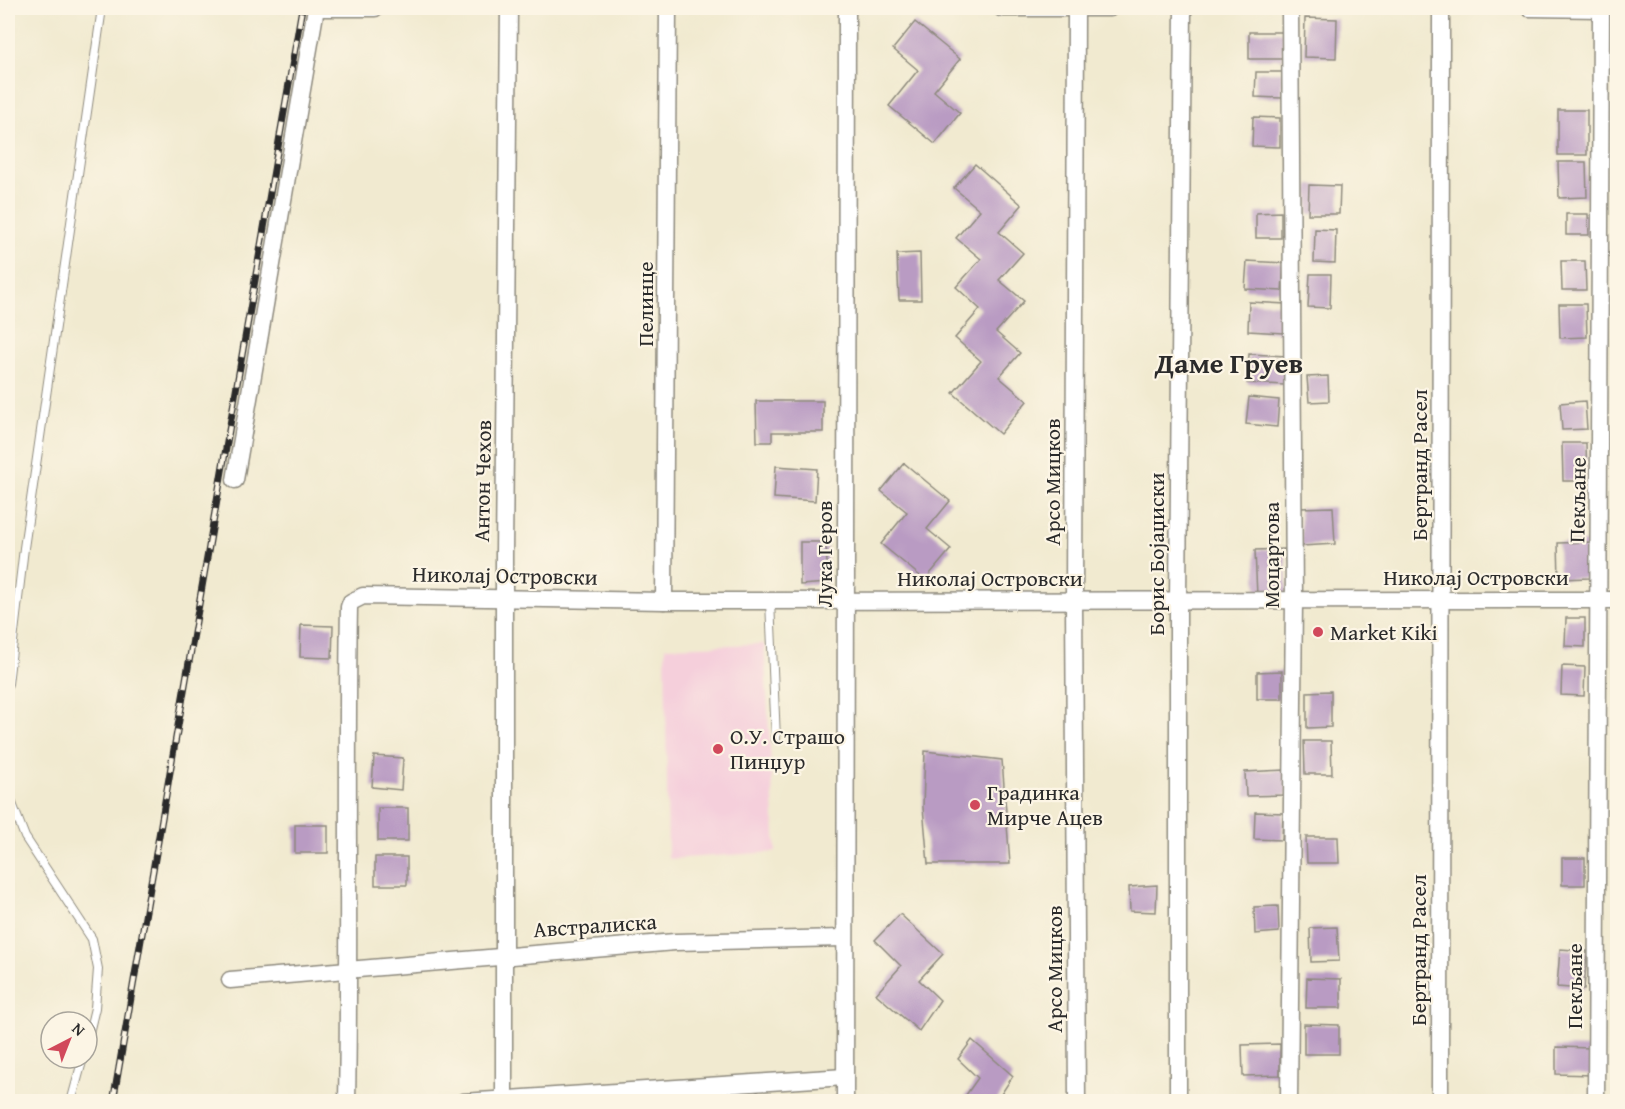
<svg xmlns="http://www.w3.org/2000/svg" width="1625" height="1109" viewBox="0 0 1625 1109" font-family="'Gentium Book Plus',serif">
	<style>
		.built { fill: #f5cfdb }
		.building { fill: #b99bc3 }
		.lines { fill: none; stroke-linecap: round; stroke-linejoin: round }
		.service-casing { stroke: #8e8a7e; stroke-width: 10 }
		.minor-casing { stroke: #8e8a7e; stroke-width: 19 }
		.service { stroke: #fff; stroke-width: 8 }
		.minor { stroke: #fff; stroke-width: 16 }
		.rail-casing { stroke: #2b2b2b; stroke-width: 7 }
		.rail { stroke: #fcf5e5; stroke-width: 4.5; stroke-dasharray: 14; stroke-linecap: butt }
		.poi-dot { fill: #d1495b; stroke: #fcf5e5; stroke-width: 2 }
		.labels { text-anchor: middle; stroke-width: 4.5; stroke-linejoin: round; paint-order: stroke }
		.street-label { font-size: 22px; fill: #2b2b2b; stroke: #fcf5e5 }
		.poi-label { font-size: 22px; fill: #2b2b2b; stroke: #fcf5e5; text-anchor: start }
		.district-label { font-size: 28px; font-weight: bold; fill: #2b2b2b; stroke: #fcf5e5 }
	</style>
	<rect width="100%" height="100%" fill="#fcf5e5"/>
	<filter id="ink" filterUnits="userSpaceOnUse"><feTurbulence type="fractalNoise" baseFrequency=".0167" numOctaves="2"/><feDisplacementMap in="SourceGraphic" scale="12" xChannelSelector="R" yChannelSelector="G"/><feConvolveMatrix kernelMatrix="1 2 1 2 8 2 1 2 1" color-interpolation-filters="sRGB"/></filter>
	<filter id="wash" filterUnits="userSpaceOnUse"><feTurbulence type="fractalNoise" baseFrequency=".008" numOctaves="4" result="noise"/><feDisplacementMap in="SourceGraphic" scale="24" xChannelSelector="R" yChannelSelector="G"/><feGaussianBlur stdDeviation="1.35" result="paint"/><feColorMatrix in="noise" values="0 0 0 0 0 0 0 0 0 0 0 0 0 0 0 0 0 1.4 0 .05"/><feComposite in="paint" operator="in"/></filter>
	<g filter="url(#wash)">
		<rect width="100%" height="100%" fill="#f1ead0"/>
		<polygon class="built" points="764,644 776,852 668,859 665,647"/>
		<g id="blocks">
			<g class="building">
				<polygon points="1305,18 1337,19 1336,58 1304,57"/>
				<polygon points="915,22 960,59 934,91 960,113 935,144 889,106 918,70 893,49"/>
				<polygon points="1249,32 1284,32 1283,59 1249,59"/>
				<polygon points="1256,72 1282,72 1282,98 1255,97"/>
				<rect x="1558" y="110" width="29" height="45"/>
				<polygon points="1253,117 1280,118 1280,147 1252,146"/>
				<polygon points="1558,162 1586,162 1587,197 1559,198"/>
				<polygon points="975,164 1022,205 999,232 1023,253 999,280 1024,301 996,332 1020,353 999,377 1027,401 1000,434 953,393 981,361 955,338 980,309 956,287 981,259 956,238 980,210 954,188"/>
				<polygon points="1309,185 1340,186 1339,214 1308,214"/>
				<polygon points="1281,212 1281,238 1256,238 1256,213"/>
				<polygon points="1566,214 1588,214 1589,235 1566,235"/>
				<polygon points="1315,229 1336,230 1335,263 1314,262"/>
				<polygon points="920,253 921,300 899,300 897,254"/>
				<polygon points="1247,261 1284,263 1282,291 1245,289"/>
				<polygon points="1561,261 1585,261 1586,290 1562,290"/>
				<polygon points="1310,274 1331,274 1330,308 1308,307"/>
				<polygon points="1249,302 1286,304 1284,333 1248,331"/>
				<polygon points="1559,304 1586,304 1587,337 1560,338"/>
				<polygon points="1249,354 1286,356 1284,385 1247,383"/>
				<polygon points="1328,376 1329,401 1309,402 1307,377"/>
				<polygon points="1249,397 1279,400 1277,427 1246,424"/>
				<polygon points="756,401 823,401 823,432 772,432 772,442 757,442"/>
				<polygon points="1585,401 1587,429 1562,430 1560,403"/>
				<polygon points="1562,443 1586,443 1587,481 1563,481"/>
				<polygon points="904,463 950,501 927,529 951,549 925,580 881,544 907,512 881,491"/>
				<polygon points="776,466 817,469 815,501 774,498"/>
				<polygon points="1333,507 1335,544 1302,546 1300,508"/>
				<polygon points="800,542 826,542 828,583 800,585"/>
				<polygon points="1590,542 1590,578 1559,579 1558,543"/>
				<polygon points="1285,549 1287,595 1257,596 1255,550"/>
				<polygon points="1566,618 1585,618 1585,647 1565,646"/>
				<polygon points="301,625 333,626 332,658 300,657"/>
				<polygon points="1562,666 1585,667 1584,696 1561,695"/>
				<polygon points="1282,671 1282,699 1257,699 1257,672"/>
				<polygon points="1331,691 1331,727 1307,728 1307,692"/>
				<polygon points="1304,741 1331,741 1332,774 1305,774"/>
				<polygon points="925,751 1002,760 1010,864 928,864 923,807"/>
				<polygon points="374,756 403,758 401,790 372,787"/>
				<polygon points="1286,770 1287,795 1246,796 1245,772"/>
				<rect x="378" y="808" width="30" height="33"/>
				<polygon points="1255,812 1283,813 1282,840 1254,839"/>
				<rect x="295" y="825" width="33" height="28"/>
				<polygon points="1306,837 1338,837 1339,863 1307,863"/>
				<rect x="375" y="857" width="32" height="28"/>
				<rect x="1562" y="858" width="23" height="27"/>
				<polygon points="1157,885 1156,912 1130,911 1129,887"/>
				<polygon points="1278,906 1279,932 1255,934 1254,907"/>
				<polygon points="900,914 943,954 919,980 940,1000 919,1031 876,994 901,966 875,940"/>
				<polygon points="1337,927 1339,961 1311,962 1310,928"/>
				<polygon points="1560,949 1587,951 1584,989 1557,987"/>
				<polygon points="1307,978 1341,979 1341,1008 1306,1008"/>
				<polygon points="1304,1024 1339,1025 1339,1054 1304,1054"/>
				<polygon points="972,1040 1013,1076 996,1102 961,1102 978,1078 958,1059"/>
				<polygon points="1280,1044 1280,1075 1243,1076 1242,1045"/>
				<polygon points="1556,1047 1593,1048 1593,1075 1556,1074"/>
				<polygon points="1559,1096 1593,1097 1592,1102 1559,1102"/>
				<polygon points="1255,1098 1281,1099 1281,1102 1255,1102"/>
			</g>
		</g>
	</g>
	<g filter="url(#ink)">
		<use href="#blocks" fill-opacity="0" stroke="#8e8a7e" stroke-width="1.5"/>
		<g class="lines">
			<defs>
				<g id="service">
					<polyline points="770,601 776,739"/>
					<polyline points="8,684 24,548 102,8"/>
					<polyline points="8,793 25,837 92,939 98,969 95,1008 87,1041"/>
					<polyline points="71,1102 83,1058"/>
				</g>
				<g id="minor">
					<polyline points="316,8 375,8"/>
					<polyline points="1001,8 1110,8"/>
					<polyline points="1076,8 1074,601 1077,1102"/>
					<polyline points="1529,8 1601,9"/>
					<polyline points="235,480 316,8"/>
					<polyline points="664,601 668,8"/>
					<polyline points="230,980 675,942 844,938"/>
					<path d="M347 1102C350 937 346 772 349 607L351 602 363 596 664 601 1618 600"/>
					<polyline points="463,1102 845,1077"/>
					<polyline points="504,1102 504,555 509,8"/>
					<polyline points="845,1102 847,8"/>
					<polyline points="1178,1102 1178,600 1183,8"/>
					<polyline points="1289,1102 1294,601 1290,8"/>
					<polyline points="1440,1102 1441,8"/>
					<polyline points="1596,1102 1601,8"/>
				</g>
			</defs>
			<use href="#service" class="service-casing"/>
			<use href="#minor" class="minor-casing"/>
			<use href="#service" class="service"/>
			<use href="#minor" class="minor"/>
			<defs>
				<polyline id="rail" points="113,1102 302,8"/>
			</defs>
			<use href="#rail" class="rail-casing"/>
			<use href="#rail" class="rail"/>
		</g>
	</g>
	<g class="poi-dot">
		<circle cx="1318" cy="632" r="6"/>
		<circle cx="718" cy="749" r="6"/>
		<circle cx="975" cy="805" r="6"/>
	</g>
	<g class="labels">
		<g class="street-label">
			<text transform="translate(645 304) rotate(-90)" y="8">Пелинце</text>
			<text transform="translate(1419 465) rotate(-90)" y="8">Бертранд Расел</text>
			<text transform="translate(482 481) rotate(-89)" y="8">Антон Чехов</text>
			<text transform="translate(1052 482) rotate(-90)" y="8">Арсо Мицков</text>
			<text transform="translate(1577 500) rotate(-89)" y="8">Пекљане</text>
			<text transform="translate(824 554) rotate(-90)" y="8">Лука Геров</text>
			<text transform="translate(1156 554) rotate(-90)" y="8">Борис Бојаџиски</text>
			<text transform="translate(1271 555) rotate(-90)" y="8">Моцартова</text>
			<text transform="translate(505 575) rotate(1)" y="8">Николај Островски</text>
			<text x="1476" y="585">Николај Островски</text>
			<text x="990" y="586">Николај Островски</text>
			<text transform="translate(595 925) rotate(-4)" y="8">Австралиска</text>
			<text transform="translate(1418 950) rotate(-90)" y="8">Бертранд Расел</text>
			<text transform="translate(1054 969) rotate(-90)" y="8">Арсо Мицков</text>
			<text transform="translate(1574 986) rotate(-90)" y="8">Пекљане</text>
		</g>
		<g class="poi-label">
			<text x="1330" y="640">Market Kiki</text>
			<text x="730" y="744">О.У. Страшо<tspan x="730" dy="25">Пинџур</tspan></text>
			<text x="987" y="800">Градинка<tspan x="987" dy="25">Мирче Ацев</tspan></text>
		</g>
		<g class="district-label">
			<text x="1229" y="373">Даме Груев</text>
		</g>
	</g>
	<rect width="1625" height="1109" fill="none" stroke="#fcf5e5" stroke-width="30"/>
	<g transform="translate(69 1040) rotate(42)"><circle r="28" fill="#fcf5e5" stroke="#a8a49b" stroke-width="1.5"/>
	<path d="M0-4.5L10 22L0 15L-10 22Z" fill="#d1495b"/>
	<text y="-9" font-size="16" font-weight="bold" text-anchor="middle" fill="#2b2b2b">N</text>
	</g>
</svg>
